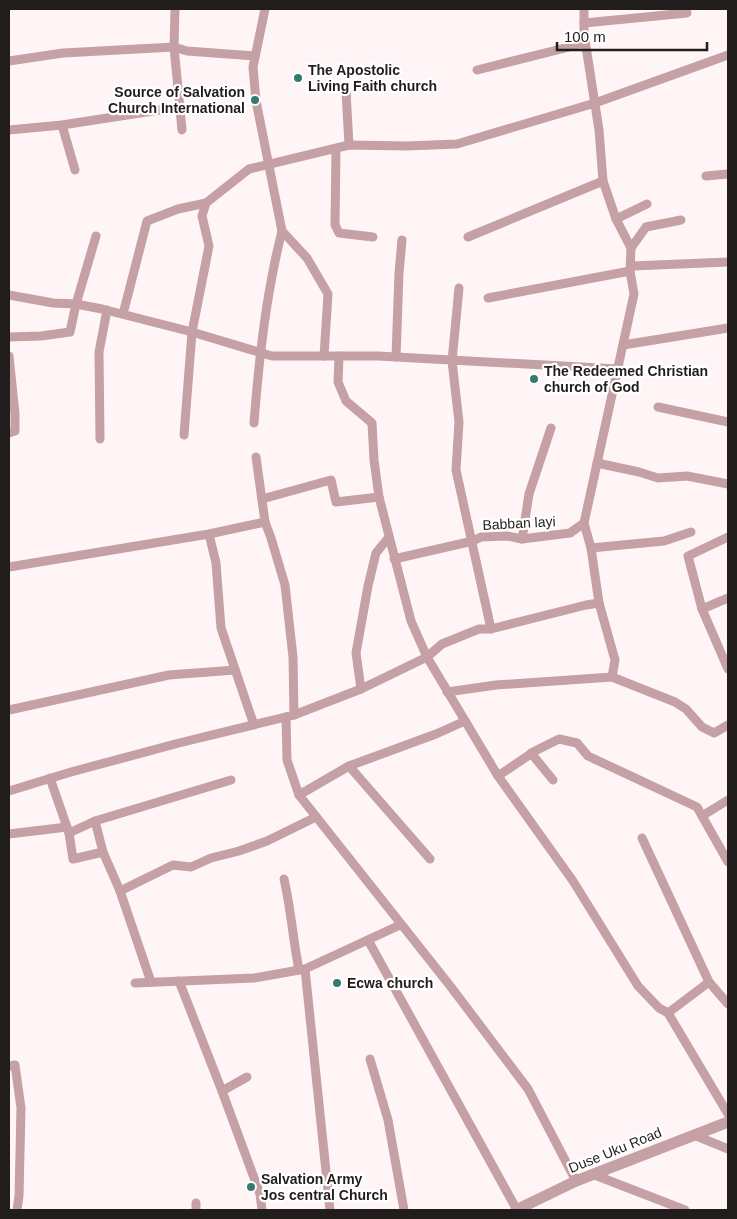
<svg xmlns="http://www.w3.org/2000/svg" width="737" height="1219" viewBox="0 0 737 1219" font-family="Helvetica,sans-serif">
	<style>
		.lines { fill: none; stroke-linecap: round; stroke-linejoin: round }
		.minor { stroke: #c5a0a4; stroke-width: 9 }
		.tertiary { stroke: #c5a0a4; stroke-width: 11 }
		.poi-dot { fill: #357a70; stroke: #fff; stroke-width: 2 }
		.labels { text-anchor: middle; stroke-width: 4.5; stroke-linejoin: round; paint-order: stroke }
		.poi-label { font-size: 14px; font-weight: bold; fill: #211d1d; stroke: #fff; text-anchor: start }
		.street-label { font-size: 14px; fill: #211d1d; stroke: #fff }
	</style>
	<rect width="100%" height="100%" fill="#fff5f6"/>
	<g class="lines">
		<g class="minor">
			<polyline points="175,9 174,47 182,130"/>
			<polyline points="265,9 253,67 256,101 282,231 307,258 328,294 324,356"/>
			<polyline points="584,9 584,34 599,130 603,181 616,219 631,248 630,271 634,294 584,523 591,548 599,603"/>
			<polyline points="584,23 687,13"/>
			<polyline points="9,61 63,53 174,47 187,51 255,56"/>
			<polyline points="477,70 585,43"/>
			<polyline points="346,92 349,145"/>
			<polyline points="62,125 75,170"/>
			<polyline points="9,130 62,125 179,107"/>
			<polyline points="336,149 335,225 339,233 373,237"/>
			<polyline points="706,176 728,174"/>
			<polyline points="616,219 647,204"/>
			<polyline points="468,237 603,181"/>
			<polyline points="631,248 646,227 681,220"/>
			<polyline points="632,266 728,262"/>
			<polyline points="459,288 452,361 459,422 456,470 491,629"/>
			<polyline points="9,295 53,303 76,304 102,309 192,332 272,356 378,356 618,369"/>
			<polyline points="488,298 630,271"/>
			<polyline points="123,314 147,221 178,209 206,203"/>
			<polyline points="9,337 41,336 70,332 76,304 96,236"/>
			<polyline points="623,345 728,328"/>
			<polyline points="9,356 15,414 15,431 9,433"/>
			<polyline points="339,356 338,382 346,401 372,423 374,460 379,497 411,621 427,657 498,776 573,881 638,986 659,1008 668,1013 728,1114"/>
			<polyline points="396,357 399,273 402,240"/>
			<polyline points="658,407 728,422"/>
			<path d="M254 423C259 359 266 294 282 231"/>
			<polyline points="184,435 192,332 209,246 202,216 206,203 249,169 349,145 407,146 457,144 595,103 728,55"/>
			<polyline points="100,439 99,352 107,310"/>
			<polyline points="256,457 265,522 271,538 285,585 293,657 294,715"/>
			<polyline points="597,463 639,472 658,478 687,476 728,484"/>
			<polyline points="262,499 331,480 336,502 379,497"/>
			<polyline points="209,534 216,563 221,628 254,725"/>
			<polyline points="728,537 688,556 702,609 728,669"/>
			<polyline points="522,539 529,494 551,428"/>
			<polyline points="591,548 664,541 691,532"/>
			<polyline points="394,559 473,541 481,537 507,536 522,539 570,533 584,523"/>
			<polyline points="9,567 209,534 265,522"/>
			<polyline points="702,609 728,598"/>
			<polyline points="361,689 356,653 368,586 376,553 389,537"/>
			<polyline points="447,692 496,685 612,677 675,702 686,709 702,727 714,733 728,725"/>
			<polyline points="9,710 169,675 235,670"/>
			<polyline points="286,717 287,760 299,795 451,987 528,1089 576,1181"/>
			<polyline points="531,753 553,780"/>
			<polyline points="349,766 430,859"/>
			<polyline points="498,776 535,751 559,739 577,743 588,756 697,807 728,862"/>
			<polyline points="50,778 69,833 95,821 103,852 120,891 151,982"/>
			<polyline points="9,791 71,772 179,743 294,715 361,689 427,657 442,644 479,629 491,629 586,605 599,603 615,660 612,677"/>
			<polyline points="299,795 349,766 436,734 465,721"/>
			<polyline points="702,816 728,800"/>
			<polyline points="95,821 231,780"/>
			<polyline points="69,833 73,859 103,852"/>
			<polyline points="9,834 67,827"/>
			<polyline points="642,838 709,982 728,1004"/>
			<path d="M284 879C291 909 293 940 299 970"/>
			<polyline points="120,891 173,865 191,867 211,858 239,851 267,841 316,817"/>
			<polyline points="368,940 517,1210"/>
			<polyline points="305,969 330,1210"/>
			<polyline points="179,981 222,1091 260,1194 262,1210"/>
			<polyline points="135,983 254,978 305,969 400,925"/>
			<polyline points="668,1013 709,982"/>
			<polyline points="370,1059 388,1120 404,1210"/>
			<polyline points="9,1066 15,1065 21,1108 19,1196 17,1210"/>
			<polyline points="222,1091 247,1077"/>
			<polyline points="694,1135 728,1149"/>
			<polyline points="592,1174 685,1210"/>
			<polyline points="196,1203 196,1210"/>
		</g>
		<polyline class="tertiary" points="516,1210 576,1181 728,1122"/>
	</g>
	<g class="poi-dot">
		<circle cx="298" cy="78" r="5"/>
		<circle cx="255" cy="100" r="5"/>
		<circle cx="534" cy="379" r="5"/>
		<circle cx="337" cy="983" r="5"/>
		<circle cx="251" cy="1187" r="5"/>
	</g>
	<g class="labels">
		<g class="poi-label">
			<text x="308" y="75">The Apostolic<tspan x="308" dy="16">Living Faith church</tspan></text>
			<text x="245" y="97" text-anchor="end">Source of Salvation<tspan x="245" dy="16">Church International</tspan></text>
			<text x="544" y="376">The Redeemed Christian<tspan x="544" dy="16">church of God</tspan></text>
			<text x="347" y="988">Ecwa church</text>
			<text x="261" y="1184">Salvation Army<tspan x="261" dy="16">Jos central Church</tspan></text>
		</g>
		<g class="street-label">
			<text transform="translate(519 523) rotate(-3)" y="5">Babban layi</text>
			<text transform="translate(615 1150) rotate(-22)" y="5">Duse Uku Road</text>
		</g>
	</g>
	<rect width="737" height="1219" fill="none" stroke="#211d1d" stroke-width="20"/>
	<path d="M557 42v8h150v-8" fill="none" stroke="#211d1d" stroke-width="2.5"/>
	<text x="564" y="42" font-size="15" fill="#211d1d" stroke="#ffffff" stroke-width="4" paint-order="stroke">100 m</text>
</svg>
